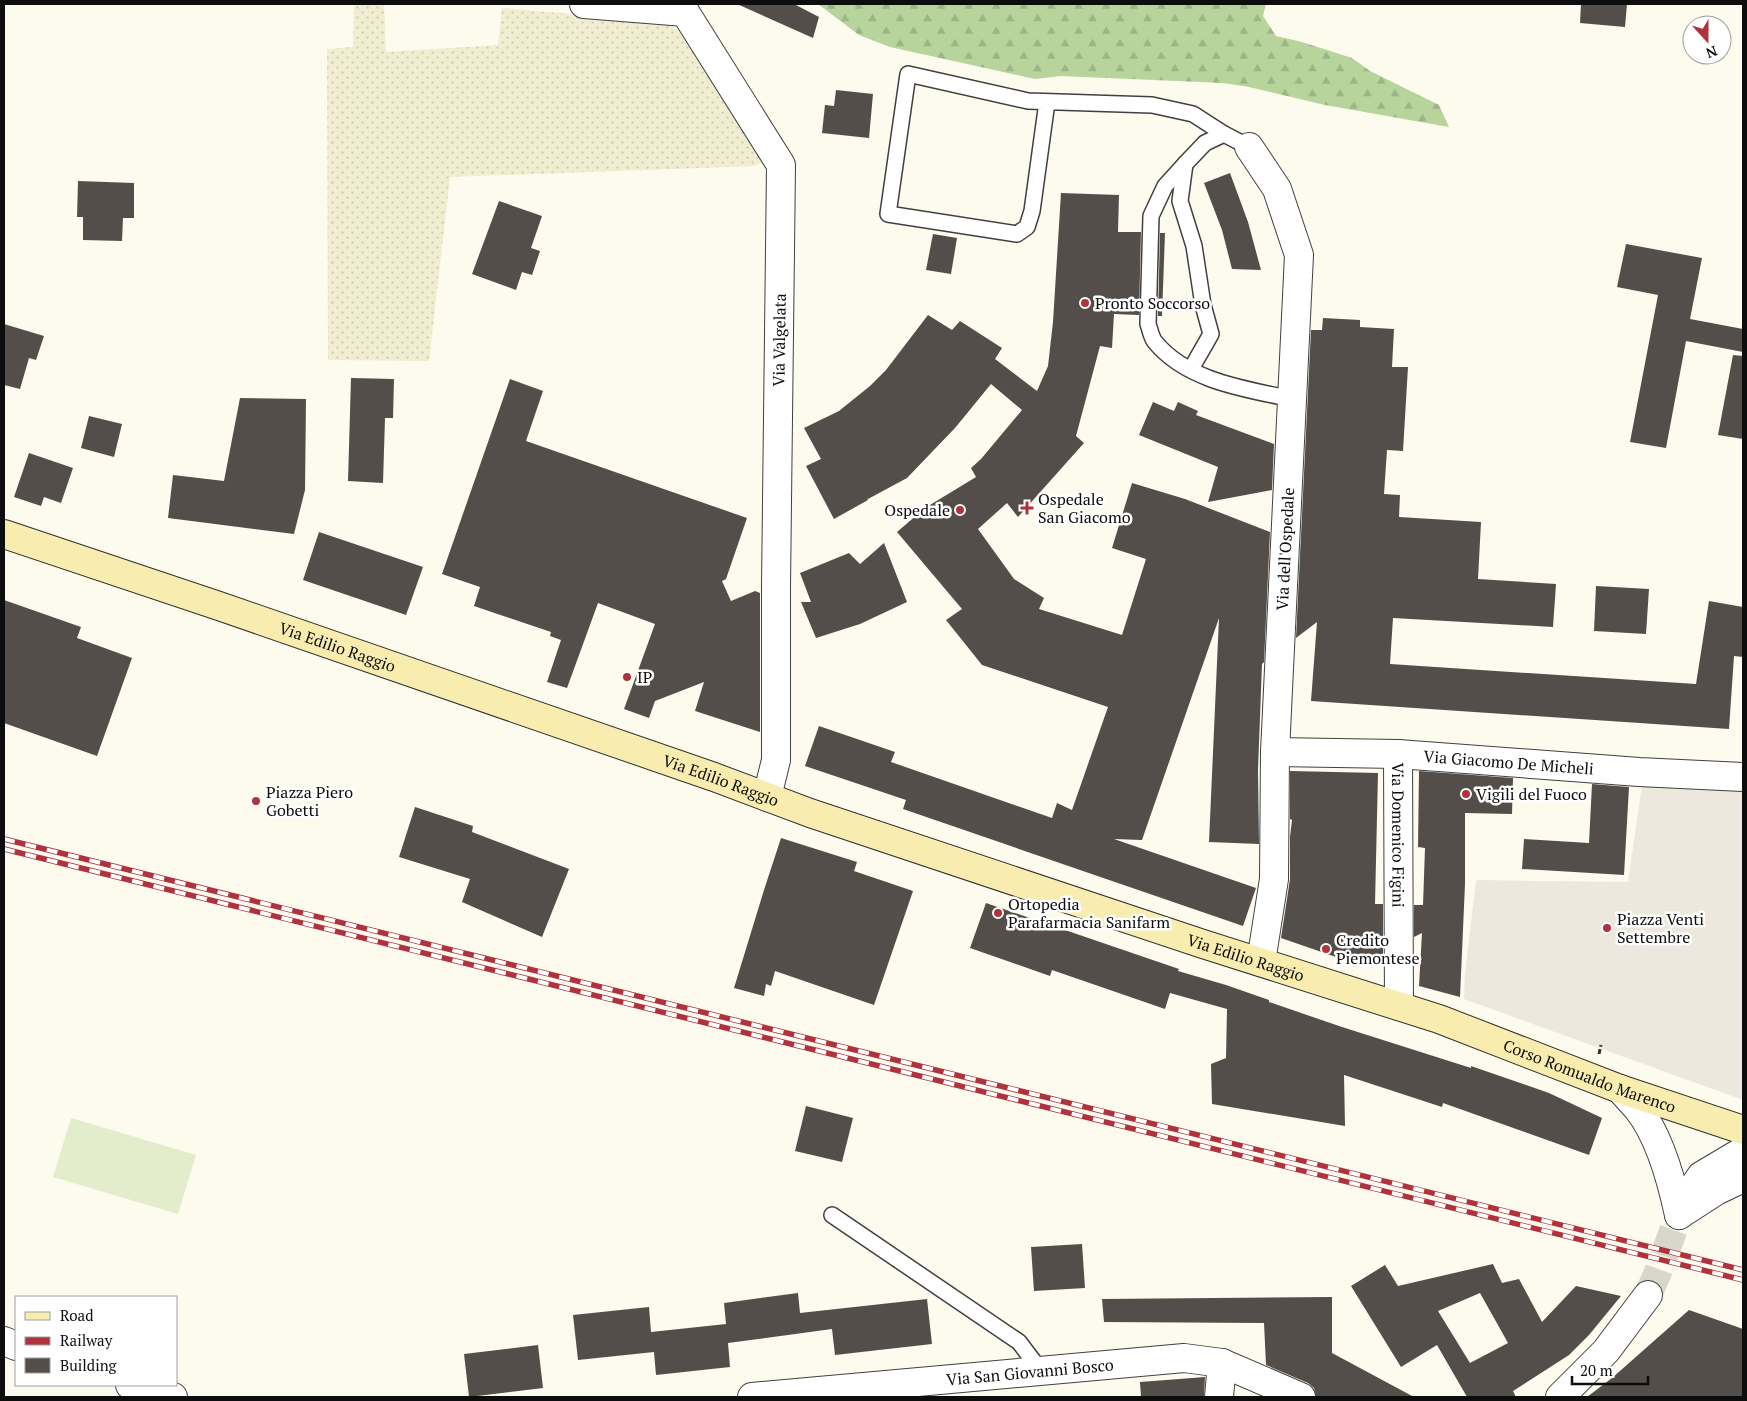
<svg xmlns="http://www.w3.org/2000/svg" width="1747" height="1401" viewBox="0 0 1747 1401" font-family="'PT Serif',serif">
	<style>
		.farmland { fill: url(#farmland-dots) }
		.forest { fill: url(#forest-firs) }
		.pitch { fill: #e3edcc }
		.plaza { fill: #ede8de }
		.building { fill: #544e4a; fill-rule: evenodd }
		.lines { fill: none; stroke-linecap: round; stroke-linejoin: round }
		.tertiary-tunnel { stroke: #d9d6cc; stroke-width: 28; stroke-dasharray: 28 14; stroke-linecap: butt }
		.service-casing { stroke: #404040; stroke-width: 18 }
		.minor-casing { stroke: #404040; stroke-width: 30 }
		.tertiary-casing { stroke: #404040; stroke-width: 30 }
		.secondary-casing { stroke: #2f2f2f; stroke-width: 30 }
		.path { stroke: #2f2f2f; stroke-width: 3; stroke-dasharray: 5 2.5; stroke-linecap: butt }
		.service { stroke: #fff; stroke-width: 15 }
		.minor { stroke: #fff; stroke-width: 28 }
		.tertiary { stroke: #fff; stroke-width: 28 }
		.secondary { stroke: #f8edaf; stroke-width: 28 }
		.rail-casing { stroke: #b0323c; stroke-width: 5.5 }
		.rail { stroke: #fff; stroke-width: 4; stroke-dasharray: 11; stroke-linecap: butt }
		.poi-dot { fill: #b0323c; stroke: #fff; stroke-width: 2 }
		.labels { text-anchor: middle; stroke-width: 5; stroke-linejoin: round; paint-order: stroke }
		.poi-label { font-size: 16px; fill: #0d0d0d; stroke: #fff; text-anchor: start }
		.street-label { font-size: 16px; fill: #0d0d0d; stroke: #fff }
	</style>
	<defs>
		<pattern id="farmland-dots" width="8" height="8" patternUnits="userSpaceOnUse" patternTransform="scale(1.25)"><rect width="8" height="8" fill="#f1edd0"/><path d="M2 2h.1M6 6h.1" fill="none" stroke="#cdcab1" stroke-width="1.8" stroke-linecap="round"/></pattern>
		<pattern id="forest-firs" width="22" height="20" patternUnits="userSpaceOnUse" patternTransform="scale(1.25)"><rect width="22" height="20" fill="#b7d49c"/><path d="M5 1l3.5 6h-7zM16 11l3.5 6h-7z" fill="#9cb585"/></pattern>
	</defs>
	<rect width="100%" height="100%" fill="#fdfaee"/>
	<polygon class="farmland" points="354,4 384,4 386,52 498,45 502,8 666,22 683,34 745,129 763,162 754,166 450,177 429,361 328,360 327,49 353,47"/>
	<polygon class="forest" points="818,4 1266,4 1263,16 1276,36 1302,42 1352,58 1370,71 1439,105 1449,127 1325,105 1249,87 1223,83 1061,76 1035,79 890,47 859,35"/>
	<polygon class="pitch" points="71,1118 196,1155 178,1214 53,1177"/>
	<polygon class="plaza" points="1643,778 1743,786 1743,1100 1464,999 1465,974 1476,880 1628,882"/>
	<g class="building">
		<polygon points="737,4 794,4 819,17 813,38"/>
		<polygon points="1581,4 1627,4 1625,27 1580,23"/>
		<polygon points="836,90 873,94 869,138 822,133 825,105 834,106"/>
		<polygon points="1230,173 1248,222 1261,270 1232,269 1222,230 1204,183"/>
		<polygon points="78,181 134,183 134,218 123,218 122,241 83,240 83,217 77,217"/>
		<polygon points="1061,193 1119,195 1118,232 1141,232 1139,315 1114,314 1112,348 1100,346 1076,436 1084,443 1018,517 1007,503 978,529 1014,579 1044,598 1039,609 1122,635 1146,559 1112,548 1132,483 1185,499 1270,532 1264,662 1262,664 1258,770 1259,844 1209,842 1219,618 1142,840 1114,839 1256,888 1243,926 903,809 906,800 805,766 819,726 895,752 891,762 1052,818 1057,803 1072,810 1108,707 982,665 946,620 962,609 897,532 925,508 976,477 971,468 981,459 1022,410 991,384 955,428 907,478 868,499 867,498 868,500 834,519 806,466 821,459 804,428 839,411 870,386 886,370 928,315 952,330 960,321 1002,348 995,359 1037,391 1048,366 1053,322"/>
		<polygon points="499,201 542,216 531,248 540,251 532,275 522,272 516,290 472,274"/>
		<polygon points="1160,233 1165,233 1162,316 1158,316"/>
		<polygon points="933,234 957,238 951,274 926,270"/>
		<polygon points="1626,244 1702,258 1690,319 1743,329 1743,352 1686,341 1666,448 1630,442 1658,295 1617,287"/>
		<polygon points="1323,318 1360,320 1360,327 1394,329 1392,367 1408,367 1403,451 1387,450 1384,494 1400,495 1399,517 1481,522 1478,579 1556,584 1553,627 1393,618 1390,664 1696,684 1709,601 1743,607 1743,657 1734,656 1729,729 1311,701 1317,622 1296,638 1311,330 1322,330"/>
		<polygon points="4,324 44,336 36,360 29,358 20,389 4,385"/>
		<polygon points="1733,355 1743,356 1743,439 1718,435"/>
		<polygon points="351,378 394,379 393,418 385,418 383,483 348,481"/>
		<polygon points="510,379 543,391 526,441 747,518 726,579 722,581 731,601 755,591 760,593 760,732 695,711 704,682 655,701 649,718 624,709 655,624 598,603 567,688 547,682 561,640 550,636 551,632 474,606 480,587 442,574"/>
		<polygon points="240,398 306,399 305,490 294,534 168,518 173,475 224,481"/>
		<polygon points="1153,402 1174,411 1178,402 1198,411 1196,415 1274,444 1272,490 1208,502 1218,467 1139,435"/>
		<polygon points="89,416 122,424 114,457 81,448"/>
		<polygon points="29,453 73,468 61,503 44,497 41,506 14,497"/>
		<polygon points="319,532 423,567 406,615 303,580"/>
		<polygon points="884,543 907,602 860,624 816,638 801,602 811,602 800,573 849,553 860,564"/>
		<polygon points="1596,586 1649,589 1646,634 1594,631"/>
		<polygon points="4,600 81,627 77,638 132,658 97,756 4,723"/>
		<polygon points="1290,771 1378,773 1375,904 1383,904 1383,954 1362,966 1281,938 1290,879 1290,837 1292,820 1290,819"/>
		<polygon points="1419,771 1513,778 1512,814 1465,813 1465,884 1460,997 1419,986 1422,933 1414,937 1414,905 1423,905 1425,848 1418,847"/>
		<polygon points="1592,784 1629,787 1624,875 1522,869 1524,839 1589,843"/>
		<polygon points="415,807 473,826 472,832 569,869 542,937 462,902 470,879 399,857"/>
		<polygon points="781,838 857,862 854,871 913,891 874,1005 775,971 771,986 766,984 764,996 734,988 764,890"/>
		<polygon points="986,903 1179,969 1178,971 1226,985 1269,1000 1269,1002 1342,1027 1471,1068 1471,1066 1549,1093 1602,1118 1589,1155 1443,1103 1442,1107 1344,1075 1345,1126 1212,1104 1211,1064 1226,1058 1227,1009 1170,993 1165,1009 1052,970 1050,976 970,948"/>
		<polygon points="806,1106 853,1118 842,1162 795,1151"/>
		<polygon points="1082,1244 1085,1288 1034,1291 1031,1247"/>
		<path d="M1493 1264 1502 1283 1519 1279 1542 1322 1576 1286 1621 1296 1589 1335 1569 1355 1513 1391 1516 1397H1467L1437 1345 1401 1367 1351 1286 1385 1265 1398 1286ZM1480 1293 1508 1343 1470 1363 1438 1311Z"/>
		<polygon points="798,1293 800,1313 927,1299 932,1344 835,1355 832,1329 728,1343 730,1367 656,1375 654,1352 578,1360 573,1315 649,1307 651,1332 726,1324 724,1303"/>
		<polygon points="1332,1297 1332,1353 1414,1397 1316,1397 1314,1388 1308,1383 1266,1365 1264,1323 1104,1322 1102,1299"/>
		<polygon points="1689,1310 1743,1329 1743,1397 1587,1397 1612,1378"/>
		<polygon points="538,1345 543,1388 469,1397 464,1354"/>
		<polygon points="1205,1377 1204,1397 1141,1397 1140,1382"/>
	</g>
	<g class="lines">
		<polyline class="tertiary-tunnel" points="1648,1295 1658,1272 1679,1215"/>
		<defs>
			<g id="service">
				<polyline points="1047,102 1032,211 1027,227 1017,234 888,214 908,74 1028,101 1152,105 1193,114 1224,134"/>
				<path d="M1249 147 1224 134 1205 143 1185 164 1165 186 1151 216 1148 324C1150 329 1151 337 1155 342 1187 381 1245 389 1292 399"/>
				<polyline points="1185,164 1180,201 1194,246 1203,305 1211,334 1191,369"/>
				<polyline points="832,1215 1019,1342 1041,1371"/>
			</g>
			<g id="minor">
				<polyline points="584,4 685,12 781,165 776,587 776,760 767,797"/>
				<polyline points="1249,147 1277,189 1299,255 1275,752 1274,879 1261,962"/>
				<path id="s1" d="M1275 752 1398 754 1639 772 1743 777"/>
				<path id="s2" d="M1398 754 1399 1006"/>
				<polyline points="4,1341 16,1346"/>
				<polyline points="130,1385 154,1393 173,1397"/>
				<path id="s3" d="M752 1397 1184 1358 1222 1363 1301 1397"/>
				<polyline points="1219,1397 1222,1363"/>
			</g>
			<g id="tertiary">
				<path d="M1620 1089C1626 1096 1632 1102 1638 1109 1660 1137 1672 1182 1679 1215"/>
				<polyline points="1743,1151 1701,1176 1689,1194 1679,1215 1716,1191 1743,1178"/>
				<polyline points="1560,1397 1606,1351 1648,1295"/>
			</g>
			<g id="secondary">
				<path id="s4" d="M4 534 219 606 714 777 810 813 1203 944 1439 1019 1620 1089 1743 1130"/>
			</g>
		</defs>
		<use href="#service" class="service-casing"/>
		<use href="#minor" class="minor-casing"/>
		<use href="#tertiary" class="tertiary-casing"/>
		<use href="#secondary" class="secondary-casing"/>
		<polyline class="path" points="1599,1054 1601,1045"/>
		<use href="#service" class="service"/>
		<use href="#minor" class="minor"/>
		<use href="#tertiary" class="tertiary"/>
		<use href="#secondary" class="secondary"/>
		<defs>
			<g id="rail">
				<polyline points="4,839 1743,1270"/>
				<polyline points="4,849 1743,1280"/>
			</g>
		</defs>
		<use href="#rail" class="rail-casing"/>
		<use href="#rail" class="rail"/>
	</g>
	<g class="poi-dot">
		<circle cx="1085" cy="303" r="5"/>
		<path d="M1024.5 500.5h5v5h5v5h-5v5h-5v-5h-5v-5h5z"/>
		<circle cx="960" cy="510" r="5"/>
		<circle cx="627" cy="677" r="5"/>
		<circle cx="1466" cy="794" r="5"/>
		<circle cx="256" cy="801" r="5"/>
		<circle cx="998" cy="913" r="5"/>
		<circle cx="1607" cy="928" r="5"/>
		<circle cx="1326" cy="949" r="5"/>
	</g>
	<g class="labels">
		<g class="poi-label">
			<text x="1095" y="309">Pronto Soccorso</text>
			<text x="1038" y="505">Ospedale<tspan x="1038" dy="18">San Giacomo</tspan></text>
			<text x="950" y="516" text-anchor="end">Ospedale</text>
			<text x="637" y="683">IP</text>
			<text x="266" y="798">Piazza Piero<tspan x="266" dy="18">Gobetti</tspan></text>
			<text x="1476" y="800">Vigili del Fuoco</text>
			<text x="1008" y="910">Ortopedia<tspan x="1008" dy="18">Parafarmacia Sanifarm</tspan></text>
			<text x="1617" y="925">Piazza Venti<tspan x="1617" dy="18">Settembre</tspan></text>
			<text x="1336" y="946">Credito<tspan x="1336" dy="18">Piemontese</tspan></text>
		</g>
		<g class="street-label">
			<text transform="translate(779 340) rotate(-89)" y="6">Via Valgelata</text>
			<text transform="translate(1285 549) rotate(-87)" y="6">Via dell'Ospedale</text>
			<text dy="6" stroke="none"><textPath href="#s4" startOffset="352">Via Edilio Raggio</textPath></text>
			<text dy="6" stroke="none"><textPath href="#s1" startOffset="234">Via Giacomo De Micheli</textPath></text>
			<text dy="6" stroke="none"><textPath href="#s4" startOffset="758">Via Edilio Raggio</textPath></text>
			<text dy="6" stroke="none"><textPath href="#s2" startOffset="81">Via Domenico Figini</textPath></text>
			<text dy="6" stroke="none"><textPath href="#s4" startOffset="1312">Via Edilio Raggio</textPath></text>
			<text dy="6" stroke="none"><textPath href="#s4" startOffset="1676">Corso Romualdo Marenco</textPath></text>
			<text dy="6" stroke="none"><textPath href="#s3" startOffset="279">Via San Giovanni Bosco</textPath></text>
		</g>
	</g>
	<rect width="1747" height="1401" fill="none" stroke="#0d0d0d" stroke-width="10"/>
	<rect x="15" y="1296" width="162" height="90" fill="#ffffff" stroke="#9e9e9e"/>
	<rect x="25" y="1312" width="25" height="8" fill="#f8edaf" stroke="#9e9e9e"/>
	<text x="60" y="1321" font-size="15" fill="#0d0d0d">Road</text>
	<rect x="25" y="1337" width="25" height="8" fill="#b0323c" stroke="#9e9e9e"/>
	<text x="60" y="1346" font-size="15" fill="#0d0d0d">Railway</text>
	<rect x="25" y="1358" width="25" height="15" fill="#544e4a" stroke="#9e9e9e"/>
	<text x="60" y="1371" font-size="15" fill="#0d0d0d">Building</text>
	<g transform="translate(1707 40) rotate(159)"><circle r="24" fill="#ffffff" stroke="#9e9e9e"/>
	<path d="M0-4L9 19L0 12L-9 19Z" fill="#b0323c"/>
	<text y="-8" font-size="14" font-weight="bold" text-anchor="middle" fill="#0d0d0d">N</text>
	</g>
	<path d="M1572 1376v8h76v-8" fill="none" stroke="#0d0d0d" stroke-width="2.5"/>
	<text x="1580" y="1376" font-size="15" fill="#0d0d0d" stroke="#ffffff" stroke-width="4" paint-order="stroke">20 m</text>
</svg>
